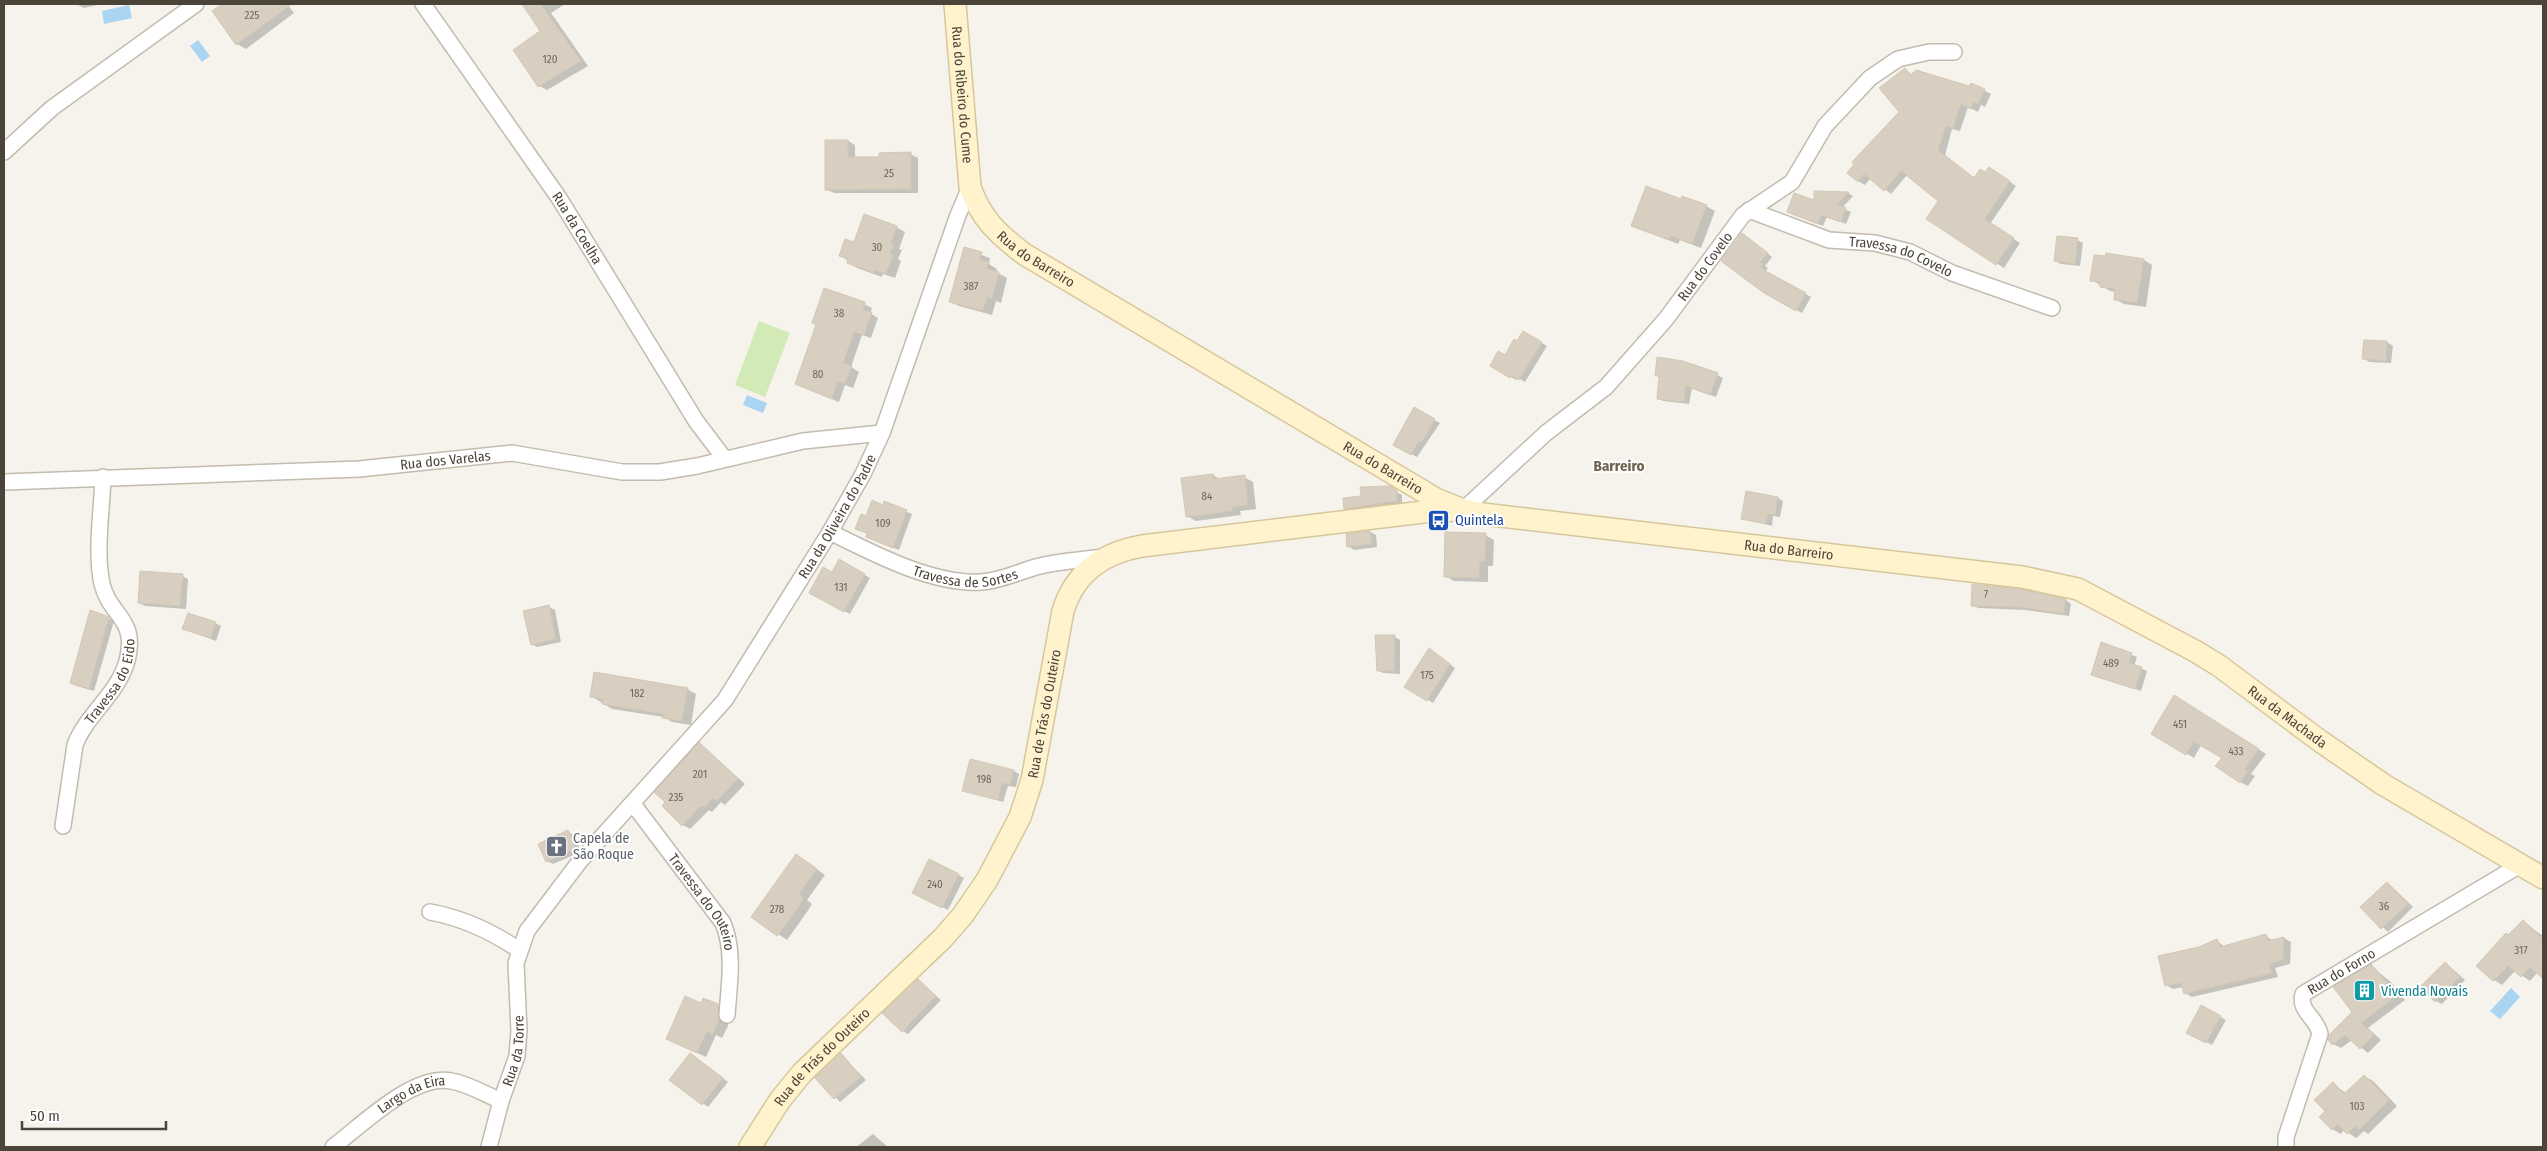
<svg xmlns="http://www.w3.org/2000/svg" width="2547" height="1151" viewBox="0 0 2547 1151" font-family="'Fira Sans Condensed',sans-serif">
	<style>
		.green { fill: #d2eab5 }
		.water { fill: #a9d4f2 }
		.shadow { fill: #0003 }
		.building { fill: #d8cfc1; stroke: #d3c7b4 }
		.lines { fill: none; stroke-linecap: round; stroke-linejoin: round }
		.street-casing { stroke: #c2bbae; stroke-width: 18 }
		.secondary-casing { stroke: #d6c79b; stroke-width: 24 }
		.street { stroke: #fff; stroke-width: 15 }
		.secondary { stroke: #fff3cd; stroke-width: 21 }
		.labels { text-anchor: middle; stroke-width: 4; stroke-linejoin: round; paint-order: stroke }
		.number-label { font-size: 11px; fill: #6e675b }
		.street-label { font-size: 14px; fill: #4b4439; stroke: #fff }
		.transit-label { font-size: 14px; fill: #164399; stroke: #fff; text-anchor: start }
		.worship-label { font-size: 14px; fill: #5b616d; stroke: #fff; text-anchor: start }
		.culture-label { font-size: 14px; fill: #0d838f; stroke: #fff; text-anchor: start }
		.neighbourhood-label { font-size: 15px; font-weight: bold; fill: #6e6250; stroke: #fff }
	</style>
	<rect width="100%" height="100%" fill="#f6f3ec"/>
	<polygon class="green" points="759,321 790,333 765,397 735,385"/>
	<g class="water">
		<polygon points="129,5 132,18 104,24 102,11"/>
		<polygon points="198,40 210,56 202,62 190,46"/>
		<polygon points="747,395 767,403 763,413 743,405"/>
		<polygon points="2511,988 2520,997 2500,1019 2490,1011"/>
	</g>
	<g class="shadow">
		<polygon points="76,4 102,4 84,8"/>
		<polygon points="224,4 287,4 294,13 246,49 237,44 213,12"/>
		<polygon points="523,4 565,4 551,13 588,66 547,90 539,86 542,31"/>
		<polygon points="1905,70 1913,75 1970,88 1971,84 1991,94 1985,107 1981,105 1978,112 1968,107 1960,131 1952,129 1945,155 1975,179 1986,174 1996,172 2016,186 1990,224 2020,243 2004,268 1928,218 1940,201 1907,175 1891,194 1871,178 1865,185 1858,181 1900,112"/>
		<polygon points="848,141 855,145 855,158 881,158 910,154 918,158 918,193 834,193 826,189"/>
		<polygon points="1816,193 1848,193 1853,196 1842,208 1851,212 1846,224 1827,217 1823,226 1788,212 1816,202"/>
		<polygon points="1682,201 1706,206 1715,211 1701,248 1680,240 1678,244 1633,225"/>
		<polygon points="896,227 905,232 899,249 902,250 898,259 901,261 895,278 883,274 882,277 857,268 840,255 855,244"/>
		<polygon points="1748,238 1772,257 1765,266 1768,268 1765,272 1811,297 1802,313 1764,292"/>
		<polygon points="2077,240 2083,243 2080,266 2061,264 2055,261"/>
		<polygon points="965,249 990,258 989,264 997,269 996,272 1007,278 1001,303 996,301 992,315 959,306 950,301"/>
		<polygon points="2144,260 2152,265 2146,307 2124,304 2115,299 2116,292 2110,291 2092,280"/>
		<polygon points="864,304 872,308 870,313 878,318 871,338 862,335 851,367 859,372 853,388 845,385 839,402 796,384"/>
		<polygon points="1524,332 1547,346 1525,382 1518,378 1516,380 1491,365 1506,357"/>
		<polygon points="2365,341 2387,342 2393,346 2391,363 2369,362 2364,358"/>
		<polygon points="1656,375 1717,375 1723,378 1716,397 1692,388 1689,404 1663,401 1658,398 1660,377"/>
		<polygon points="1414,409 1440,423 1417,457 1394,445"/>
		<polygon points="1213,475 1221,480 1244,477 1253,482 1256,509 1240,511 1241,515 1196,521 1187,516"/>
		<polygon points="1390,488 1402,495 1402,504 1350,511 1345,508 1362,497"/>
		<polygon points="1778,498 1783,501 1780,517 1773,516 1772,526 1742,518"/>
		<polygon points="885,503 912,514 899,550 867,537 866,517 884,506"/>
		<polygon points="1370,532 1376,535 1377,547 1354,550 1348,546 1347,535"/>
		<polygon points="1485,535 1494,540 1493,566 1488,566 1488,582 1454,581 1445,576"/>
		<polygon points="840,561 870,578 850,614 811,593 833,574"/>
		<polygon points="182,576 188,579 186,609 145,606 139,603"/>
		<polygon points="2066,600 2071,604 2069,616 2025,610 1978,608 1972,605"/>
		<polygon points="549,607 555,610 561,642 537,647 532,644"/>
		<polygon points="108,618 114,621 94,691 77,686 71,683"/>
		<polygon points="215,623 221,626 216,641 184,629"/>
		<polygon points="1376,636 1395,637 1400,640 1400,674 1383,673 1378,670"/>
		<polygon points="2102,644 2137,657 2134,666 2147,671 2141,691 2092,674"/>
		<polygon points="1435,653 1455,668 1433,703 1406,686"/>
		<polygon points="687,689 696,694 691,725 672,722 664,717 612,709 591,696"/>
		<polygon points="2182,701 2266,754 2251,774 2255,776 2248,786 2240,782 2223,757 2201,745 2194,758 2152,733"/>
		<polygon points="700,744 745,784 725,805 721,802 712,812 709,810 690,829 683,825"/>
		<polygon points="1014,771 1019,774 1016,787 1008,786 1003,802 963,790"/>
		<polygon points="568,832 574,835 581,852 553,864 547,861"/>
		<polygon points="805,861 825,875 807,900 812,904 807,912 787,940 753,917"/>
		<polygon points="958,875 964,878 948,910 919,895"/>
		<polygon points="2388,883 2413,907 2388,932 2362,907"/>
		<polygon points="2523,922 2543,936 2543,977 2538,972 2530,981 2515,971 2502,985 2494,980 2509,936"/>
		<polygon points="2266,936 2273,941 2284,938 2291,942 2290,964 2275,968 2278,977 2192,997 2185,993 2183,987 2173,989 2166,985 2200,948 2217,941 2225,947"/>
		<polygon points="2446,963 2465,980 2442,1004 2436,1001"/>
		<polygon points="2371,966 2392,983 2405,1000 2368,1028 2381,1040 2368,1053 2352,1040 2341,1048 2333,1044 2353,1012"/>
		<polygon points="918,981 941,1000 908,1034 903,1031"/>
		<polygon points="701,1005 718,1006 727,1011 728,1026 722,1038 716,1035 706,1057 676,1043"/>
		<polygon points="2202,1007 2226,1020 2212,1045 2188,1032"/>
		<polygon points="841,1055 866,1080 840,1102 817,1078"/>
		<polygon points="696,1058 728,1082 708,1107 671,1080"/>
		<polygon points="2364,1076 2373,1081 2397,1106 2368,1134 2364,1131 2356,1138 2344,1130 2341,1134 2332,1129 2327,1111 2333,1084 2346,1093"/>
		<polygon points="873,1134 888,1147 856,1147"/>
	</g>
	<g class="building">
		<polygon points="222,4 292,4 236,45 212,11"/>
		<polygon points="522,4 541,4 581,61 538,87 513,50 540,31"/>
		<polygon points="1905,68 1911,75 1916,70 1969,86 1971,83 1985,89 1978,104 1974,102 1971,109 1961,104 1953,129 1946,126 1938,150 1974,178 1980,169 1985,172 1989,167 2010,181 1985,219 2014,238 1996,265 1926,219 1938,201 1901,171 1884,191 1864,174 1858,182 1847,173 1854,164 1852,162 1899,112 1879,88"/>
		<polygon points="825,140 848,140 848,157 879,157 879,153 911,152 911,189 825,190"/>
		<polygon points="1646,186 1681,199 1682,196 1707,205 1692,244 1671,236 1669,240 1631,226"/>
		<polygon points="1814,191 1849,192 1837,204 1846,208 1841,222 1821,215 1818,224 1787,212 1794,193 1814,200"/>
		<polygon points="864,214 897,226 891,243 894,244 890,254 893,255 886,274 875,270 874,273 847,263 848,259 839,256 845,239 854,242"/>
		<polygon points="1742,233 1768,253 1760,262 1763,264 1760,268 1806,293 1796,311 1764,293 1721,261"/>
		<polygon points="2057,236 2078,238 2075,264 2054,261"/>
		<polygon points="964,247 982,252 980,260 989,262 987,269 999,272 992,299 987,297 983,311 949,302"/>
		<polygon points="2106,253 2144,259 2137,303 2114,300 2115,289 2100,287 2100,282 2090,281 2094,255 2105,256"/>
		<polygon points="824,288 865,302 863,310 872,312 864,335 854,332 843,363 852,366 845,384 837,382 832,399 795,384 816,325 812,323"/>
		<polygon points="1523,331 1542,342 1519,380 1512,376 1510,378 1490,366 1498,351 1505,355 1514,339 1517,341"/>
		<polygon points="2364,340 2387,341 2386,361 2362,359"/>
		<polygon points="1657,357 1683,361 1718,373 1710,395 1686,386 1684,402 1657,399 1659,376 1655,376"/>
		<polygon points="1414,407 1435,419 1422,442 1419,441 1411,455 1393,445"/>
		<polygon points="1213,474 1214,479 1245,475 1248,505 1232,507 1233,511 1186,517 1181,478"/>
		<polygon points="1390,486 1397,490 1397,501 1344,509 1343,498 1361,496 1360,487"/>
		<polygon points="1746,491 1778,497 1775,515 1768,514 1766,524 1741,519"/>
		<polygon points="872,500 883,505 884,501 907,510 893,548 866,537 867,533 855,529 861,514 866,516"/>
		<polygon points="1370,531 1372,544 1347,547 1346,534"/>
		<polygon points="1445,532 1486,533 1485,562 1480,561 1479,578 1444,577"/>
		<polygon points="839,559 865,574 844,612 809,593 823,567 832,572"/>
		<polygon points="140,571 183,574 180,606 138,603"/>
		<polygon points="1972,584 2020,589 2066,599 2064,614 2019,607 1971,606"/>
		<polygon points="549,605 556,639 531,645 523,611"/>
		<polygon points="90,610 109,617 89,689 70,683"/>
		<polygon points="188,613 216,622 211,638 182,629"/>
		<polygon points="1375,635 1395,635 1394,671 1377,671"/>
		<polygon points="2101,642 2132,653 2129,663 2142,667 2135,689 2091,675"/>
		<polygon points="1429,648 1450,664 1427,701 1404,687"/>
		<polygon points="594,672 688,688 682,721 662,718 663,714 602,704 603,699 590,697"/>
		<polygon points="2174,695 2259,749 2245,769 2248,771 2240,783 2215,766 2222,758 2194,742 2186,755 2151,734"/>
		<polygon points="699,742 738,779 717,801 713,798 704,808 701,806 682,826 662,806 665,802 654,792"/>
		<polygon points="970,759 1014,770 1010,785 1002,783 998,800 962,791"/>
		<polygon points="568,830 576,849 546,862 538,844"/>
		<polygon points="796,854 817,869 799,894 804,898 799,907 777,936 751,917"/>
		<polygon points="929,859 959,874 942,908 912,893"/>
		<polygon points="2387,882 2408,904 2381,929 2360,907"/>
		<polygon points="2523,920 2543,939 2543,979 2530,967 2521,977 2508,966 2493,981 2476,966 2506,933 2508,935"/>
		<polygon points="2266,934 2268,941 2284,937 2283,960 2269,964 2272,973 2184,994 2181,983 2165,986 2158,956 2199,947 2217,939 2220,947"/>
		<polygon points="2445,962 2460,977 2435,1002 2420,987"/>
		<polygon points="2371,964 2398,995 2361,1023 2374,1035 2360,1049 2345,1035 2332,1045 2328,1040 2329,1035 2352,1012 2333,987"/>
		<polygon points="918,979 936,996 902,1032 882,1013"/>
		<polygon points="685,996 701,1003 703,998 718,1004 719,1020 713,1034 707,1032 697,1053 666,1039"/>
		<polygon points="2201,1005 2221,1016 2206,1043 2186,1033"/>
		<polygon points="690,1053 723,1078 702,1105 669,1080"/>
		<polygon points="841,1053 861,1077 834,1099 815,1078"/>
		<polygon points="2364,1075 2389,1100 2359,1130 2355,1126 2347,1134 2337,1124 2332,1130 2319,1117 2325,1111 2314,1100 2333,1082 2344,1094"/>
	</g>
	<g class="lines">
		<defs>
			<g id="street">
				<path id="s1" d="M423 4 559 198 696 421 724 458"/>
				<polyline points="4,152 52,108 196,4"/>
				<path id="s2" d="M1749 210 1829 240 1875 243 1910 252 1952 273 2052 308"/>
				<path id="s3" d="M4 482 359 469 512 453 622 472H660L697 466 803 441 882 433"/>
				<path id="s4" d="M1463 510 1546 433 1606 387 1666 319 1743 215 1792 182 1825 126 1870 78 1898 59 1929 52H1954"/>
				<path id="s5" d="M830 532C872 553 933 585 981 582 1000 581 1018 572 1036 567 1058 561 1081 560 1104 557"/>
				<path id="s6" d="M633 804 723 923C735 952 729 985 727 1015"/>
				<path id="s7" d="M63 826 75 745C86 715 118 694 127 661 138 618 110 617 102 584 95 551 102 511 103 477"/>
				<path d="M430 912C463 918 491 931 519 950"/>
				<path id="s8" d="M333 1147C363 1124 413 1074 451 1081 469 1084 485 1094 501 1101"/>
				<path id="s9" d="M489 1147 501 1101 517 1056 519 1031 516 963 527 931 580 861 725 700 830 532 863 474 882 433 958 215 970 187"/>
				<path id="s10" d="M2286 1147V1137L2320 1034C2317 1018 2298 1011 2303 994L2520 865"/>
			</g>
			<g id="secondary">
				<path id="s11" d="M955 4 970 187C981 219 998 234 1024 254L1436 499 1463 510 1483 514 2022 577 2078 589 2195 651 2218 665 2320 741 2384 785 2543 878"/>
				<path id="s12" d="M750 1147 780 1100 802 1073 943 938 963 915 987 880 1020 817 1032 780 1063 611C1075 572 1103 553 1142 546L1423 512 1457 510"/>
			</g>
		</defs>
		<use href="#street" class="street-casing"/>
		<use href="#secondary" class="secondary-casing"/>
		<use href="#street" class="street"/>
		<use href="#secondary" class="secondary"/>
	</g>
	<defs>
		<symbol id="bus-square" viewBox="-11 -11 22 22"><rect x="-9" y="-9" width="18" height="18" rx="4" fill="#1a4fb4" stroke="#fff"/><path d="M-5-6H5V4H4V6H2V4H-2V6H-4V4H-5ZM-3.5-4V0h7V-4ZM-3.5 1.2v1.5H-2V1.2ZM2 1.2v1.5H3.5V1.2Z" fill="#fff"/></symbol>
		<symbol id="church-square" viewBox="-11 -11 22 22"><rect x="-9" y="-9" width="18" height="18" rx="4" fill="#6b7280" stroke="#fff"/><path d="M-1.2-6h2.4v3.5h3.3v2.4h-3.3V6h-2.4V-.1h-3.3v-2.4h3.3Z" fill="#fff"/></symbol>
		<symbol id="building-square" viewBox="-11 -11 22 22"><rect x="-9" y="-9" width="18" height="18" rx="4" fill="#0f9aa8" stroke="#fff"/><path d="M-4-6H4V6H1V3H-1V6H-4ZM-2.5-4.3h1.7v1.8h-1.7ZM.8-4.3h1.7v1.8H.8ZM-2.5-1h1.7V.8h-1.7ZM.8-1h1.7V.8H.8Z" fill="#fff"/></symbol>
	</defs>
	<g fill-rule="evenodd">
		<use href="#bus-square" x="1426" y="508" width="25" height="25"/>
		<use href="#church-square" x="544" y="834" width="25" height="25"/>
		<use href="#building-square" x="2352" y="978" width="25" height="25"/>
	</g>
	<g class="labels">
		<g class="number-label">
			<text x="252" y="19">225</text>
			<text x="550" y="63">120</text>
			<text x="889" y="177">25</text>
			<text x="877" y="251">30</text>
			<text x="971" y="290">387</text>
			<text x="839" y="317">38</text>
			<text x="818" y="378">80</text>
			<text x="1207" y="500">84</text>
			<text x="883" y="527">109</text>
			<text x="841" y="591">131</text>
			<text x="1986" y="598">7</text>
			<text x="2111" y="667">489</text>
			<text x="1427" y="679">175</text>
			<text x="637" y="697">182</text>
			<text x="2180" y="728">451</text>
			<text x="2236" y="755">433</text>
			<text x="700" y="778">201</text>
			<text x="984" y="783">198</text>
			<text x="676" y="801">235</text>
			<text x="935" y="888">240</text>
			<text x="2384" y="910">36</text>
			<text x="777" y="913">278</text>
			<text x="2521" y="954">317</text>
			<text x="2357" y="1110">103</text>
		</g>
		<g class="street-label">
			<text dy="5" stroke="none"><textPath href="#s11" startOffset="91">Rua do Ribeiro do Cume</textPath></text>
			<text dy="5" stroke="none"><textPath href="#s1" startOffset="272">Rua da Coelha</textPath></text>
			<text dy="5" stroke="none"><textPath href="#s11" startOffset="284">Rua do Barreiro</textPath></text>
			<text dy="5" stroke="none"><textPath href="#s2" startOffset="160">Travessa do Covelo</textPath></text>
			<text dy="5" stroke="none"><textPath href="#s4" startOffset="345">Rua do Covelo</textPath></text>
			<text dy="5" stroke="none"><textPath href="#s3" startOffset="442">Rua dos Varelas</textPath></text>
			<text dy="5" stroke="none"><textPath href="#s11" startOffset="689">Rua do Barreiro</textPath></text>
			<text dy="5" stroke="none"><textPath href="#s9" startOffset="742">Rua da Oliveira do Padre</textPath></text>
			<text dy="5" stroke="none"><textPath href="#s11" startOffset="1108">Rua do Barreiro</textPath></text>
			<text dy="5" stroke="none"><textPath href="#s5" startOffset="145">Travessa de Sortes</textPath></text>
			<text dy="5" stroke="none"><textPath href="#s7" startOffset="156">Travessa do Eido</textPath></text>
			<text dy="5" stroke="none"><textPath href="#s12" startOffset="536">Rua de Trás do Outeiro</textPath></text>
			<text dy="5" stroke="none"><textPath href="#s11" startOffset="1646">Rua da Machada</textPath></text>
			<text dy="5" stroke="none"><textPath href="#s6" startOffset="121">Travessa do Outeiro</textPath></text>
			<text dy="5" stroke="none"><textPath href="#s10" startOffset="208">Rua do Forno</textPath></text>
			<text dy="5" stroke="none"><textPath href="#s9" startOffset="100">Rua da Torre</textPath></text>
			<text dy="5" stroke="none"><textPath href="#s12" startOffset="116">Rua de Trás do Outeiro</textPath></text>
			<text dy="5" stroke="none"><textPath href="#s8" startOffset="96">Largo da Eira</textPath></text>
		</g>
		<g class="transit-label">
			<text x="1455" y="525">Quintela</text>
		</g>
		<g class="worship-label">
			<text x="573" y="843">Capela de<tspan x="573" dy="16">São Roque</tspan></text>
		</g>
		<g class="culture-label">
			<text x="2381" y="996">Vivenda Novais</text>
		</g>
		<g class="neighbourhood-label">
			<text x="1619" y="471">Barreiro</text>
		</g>
	</g>
	<rect width="2547" height="1151" fill="none" stroke="#4b4439" stroke-width="10"/>
	<path d="M22 1121v8h144v-8" fill="none" stroke="#4b4439" stroke-width="2.5"/>
	<text x="30" y="1121" font-size="15" fill="#4b4439" stroke="#ffffff" stroke-width="4" paint-order="stroke">50 m</text>
</svg>
